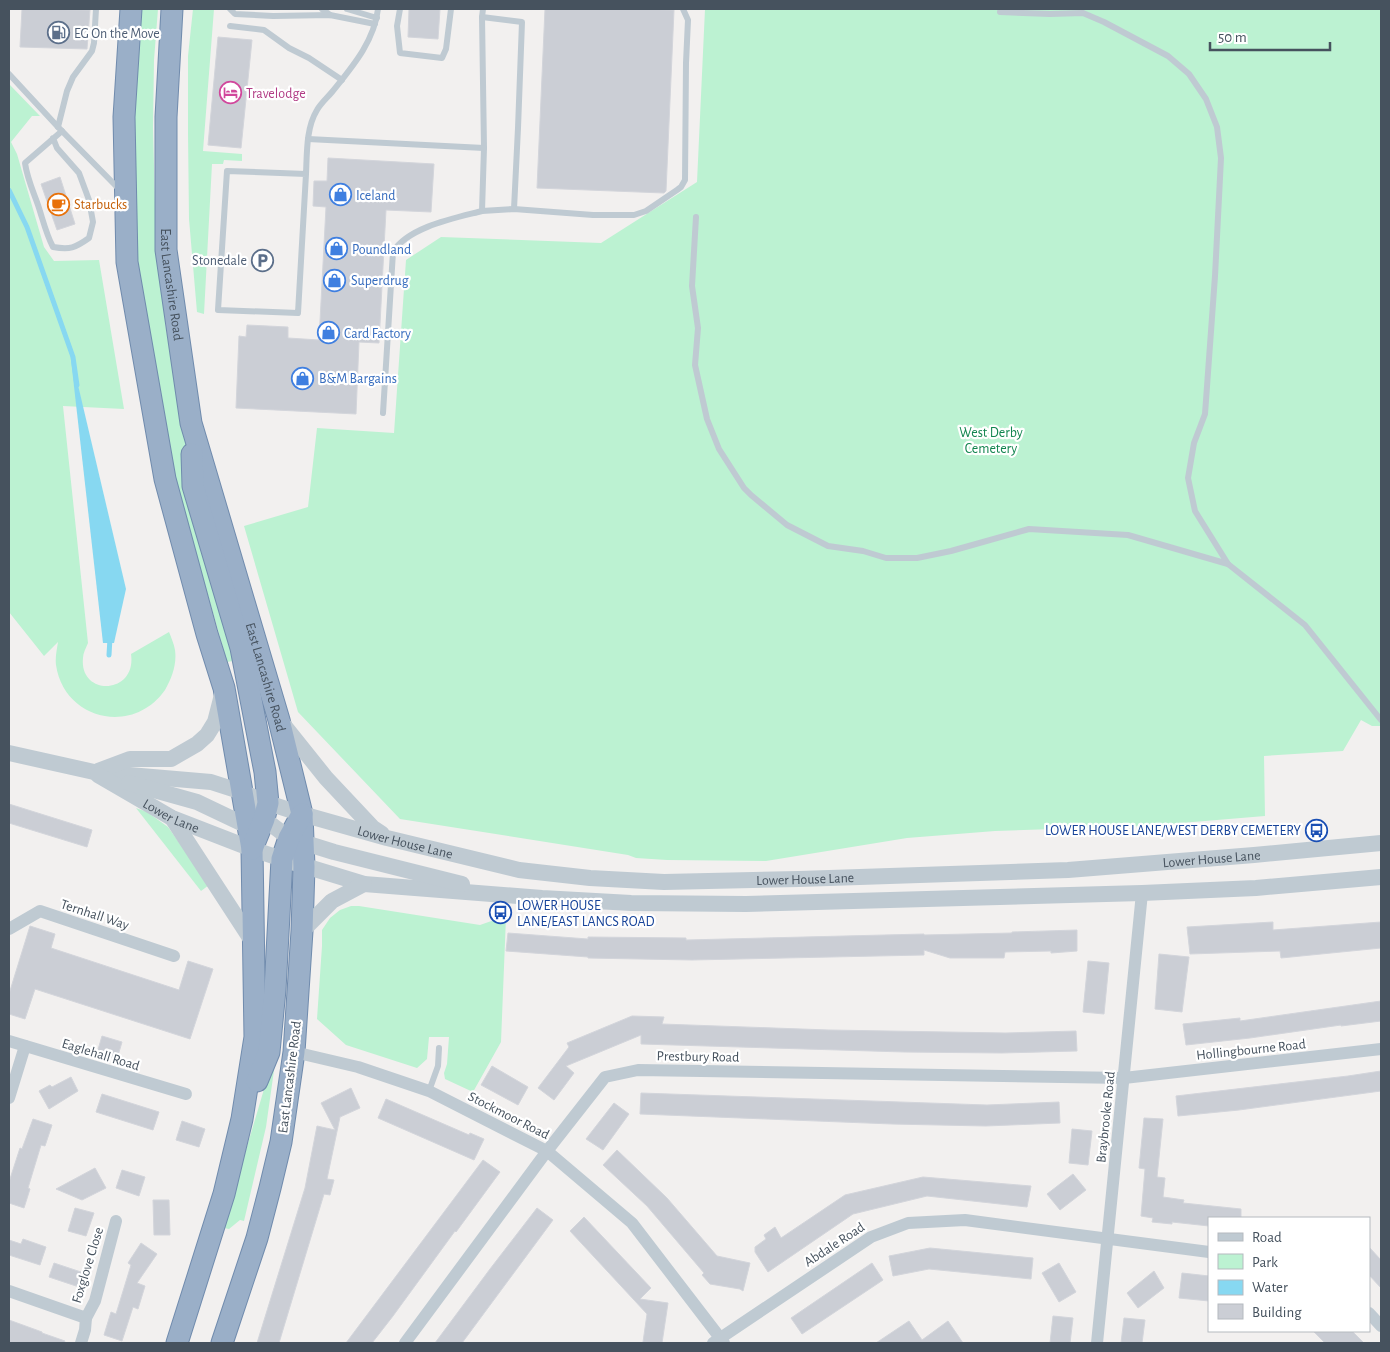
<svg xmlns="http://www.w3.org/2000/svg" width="1390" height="1352" viewBox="0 0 1390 1352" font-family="'Alegreya Sans',sans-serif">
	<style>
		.green { fill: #bcf2d2 }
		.water { fill: #87d8f1 }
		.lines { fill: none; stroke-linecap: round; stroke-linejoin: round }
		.stream { stroke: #87d8f1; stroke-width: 5 }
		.building { fill: #cbced5; stroke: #d3d5db }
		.trunk-casing { stroke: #708bad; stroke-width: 23 }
		.service { stroke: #bfcad2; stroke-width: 6 }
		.minor { stroke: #bfcad2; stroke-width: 12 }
		.tertiary { stroke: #bfcad2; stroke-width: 16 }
		.trunk { stroke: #9aafc8; stroke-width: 21 }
		.labels { text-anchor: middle; stroke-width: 4.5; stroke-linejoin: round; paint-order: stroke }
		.service-label { font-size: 14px; fill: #4e5e75; stroke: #fff; text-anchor: start }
		.hotel-label { font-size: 14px; fill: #b23c85; stroke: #fff; text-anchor: start }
		.shop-label { font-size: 14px; fill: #366cbe; stroke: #fff; text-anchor: start }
		.food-label { font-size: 14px; fill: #c56008; stroke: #fff; text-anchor: start }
		.street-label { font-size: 14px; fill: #46525e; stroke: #fff }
		.park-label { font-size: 14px; fill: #12854f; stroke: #fff }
		.transit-label { font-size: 14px; fill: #164399; stroke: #fff; text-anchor: end }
	</style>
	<rect width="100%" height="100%" fill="#f2f0ef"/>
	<g class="green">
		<polygon points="139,9 158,9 154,60 153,127 156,244 166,329 185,433 188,473 237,645 233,661 227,662 181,500 161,419 146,335 137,250 132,170 136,18"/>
		<polygon points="193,9 214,9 203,151 242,154 242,161 224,160 223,164 212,164 204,314 197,312 189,219 188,134 188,56"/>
		<polygon points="705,9 1381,9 1381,726 1372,726 1361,720 1343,751 1264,756 1265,816 1145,826 995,831 907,838 766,861 667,860 636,858 628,855 400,819 298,712 244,526 308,507 317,428 394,433 406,260 441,237 601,243 697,182"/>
		<path d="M9 84 40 116H32L11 142 17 154 44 247 54 261 99 260 124 409 63 406 88 643C86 648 83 653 83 658 79 697 137 695 131 654L169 632C171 637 174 644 175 650 177 664 172 678 165 690 133 736 64 720 56 665 55 657 57 649 58 642L44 656 9 612Z"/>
		<polygon points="136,808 147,812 168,827 209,885 201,891"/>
		<polygon points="351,906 359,906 480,925 500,918 506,917 501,1042 473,1092 445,1079 444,1073 447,1064 449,1037 429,1037 427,1059 417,1068 346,1045 317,1019 322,946 322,930 330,918 340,910"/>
		<path d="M279 1035 266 1127 244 1221 240 1220 229 1229 224 1228C241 1163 262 1100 279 1035Z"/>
	</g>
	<polygon class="water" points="70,351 126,589 114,643 103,643"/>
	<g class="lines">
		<g class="stream">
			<polyline points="9,190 27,227 73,357 77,385"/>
			<polyline points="109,655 110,638"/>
		</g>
	</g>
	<g class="building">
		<polygon points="22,9 90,10 87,49 20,47"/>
		<polygon points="409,9 440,9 438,39 408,37"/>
		<polygon points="545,9 636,9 674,10 666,191 664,193 537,188"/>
		<polygon points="218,37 252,40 241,148 208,145"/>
		<polygon points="328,158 434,164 431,212 386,210 379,343 359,342 356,414 236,408 239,336 246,337 247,325 288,327 288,338 319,340 326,207 313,206 314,181 327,181"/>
		<polygon points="60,177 75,224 57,230 41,184"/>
		<polygon points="9,804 92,830 87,847 9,823"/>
		<polygon points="1273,922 1273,930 1381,922 1381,948 1281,958 1280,951 1190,954 1187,927"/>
		<polygon points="30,926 55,934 51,948 179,990 188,961 213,969 190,1039 35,989 25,1019 9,1014 9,994"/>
		<polygon points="1077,930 1077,951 1051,953 1051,951 1005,952 1004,958 950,958 924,950 924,955 692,960 588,958 588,957 506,951 508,933 588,939 588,937 686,938 686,940 924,934 924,935 1012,933 1012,932"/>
		<polygon points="1159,954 1189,957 1182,1012 1155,1009"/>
		<polygon points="1088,961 1109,963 1104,1014 1083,1012"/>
		<polygon points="1381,1001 1381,1021 1341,1026 1341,1025 1250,1038 1186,1045 1183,1024 1240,1018 1240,1021"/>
		<polygon points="632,1016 664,1017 662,1024 829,1030 1005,1033 1076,1031 1077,1051 1002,1053 904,1052 641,1044 641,1035 566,1066 574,1073 554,1100 538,1088 569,1047 567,1043"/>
		<polygon points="102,1036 122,1042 117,1059 97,1053"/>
		<polygon points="492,1066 528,1087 518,1105 481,1085"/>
		<polygon points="1381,1071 1381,1091 1239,1110 1178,1116 1176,1096 1348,1076"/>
		<polygon points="71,1077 78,1091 49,1109 39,1091 50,1085 52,1087"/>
		<polygon points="351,1088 360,1108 340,1117 327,1179 334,1180 330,1195 324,1194 279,1343 257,1343 305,1188 317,1126 335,1130 321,1103"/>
		<polygon points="641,1093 987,1105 1059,1102 1060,1123 986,1126 892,1124 640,1114"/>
		<polygon points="102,1094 159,1112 153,1130 96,1112"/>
		<polygon points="386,1099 469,1135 470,1133 484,1139 474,1160 378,1118"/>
		<polygon points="614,1103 629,1114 603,1150 586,1139"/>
		<polygon points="1144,1118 1163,1119 1157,1177 1165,1178 1163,1197 1184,1200 1183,1203 1241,1209 1241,1218 1209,1218 1209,1226 1172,1222 1172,1224 1152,1222 1153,1218 1141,1216 1145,1169 1139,1168"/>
		<polygon points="33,1119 52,1125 45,1146 41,1145 28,1188 30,1189 24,1208 9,1203 9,1182 20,1148 22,1149"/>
		<polygon points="182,1121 205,1129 199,1147 176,1140"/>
		<polygon points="1072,1129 1092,1131 1088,1165 1069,1163"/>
		<polygon points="617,1150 667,1198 717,1256 750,1263 743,1291 740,1289 710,1284 702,1275 704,1273 647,1206 603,1165"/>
		<polygon points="483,1160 500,1172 456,1232 455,1231 393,1316 372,1343 346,1343"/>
		<polygon points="95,1168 106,1188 82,1200 56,1189"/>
		<polygon points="122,1170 145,1177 139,1196 116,1188"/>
		<polygon points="1073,1174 1086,1190 1060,1210 1047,1194"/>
		<polygon points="923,1177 1031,1186 1027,1207 927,1196 853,1214 768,1272 755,1252 755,1247 766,1239 764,1235 775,1227 781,1238 845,1195"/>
		<polygon points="153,1200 169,1200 170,1235 154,1235"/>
		<polygon points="75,1208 94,1213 86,1236 68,1231"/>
		<polygon points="537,1208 553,1220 462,1343 435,1343 490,1269"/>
		<polygon points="584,1217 651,1288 640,1299 668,1303 662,1343 643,1342 647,1314 570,1231"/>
		<polygon points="23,1239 46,1247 40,1265 9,1255 9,1240 21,1244"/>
		<polygon points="141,1243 157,1254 137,1283 145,1286 138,1309 133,1307 122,1341 104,1335 111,1312 116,1314 131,1265 128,1263"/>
		<polygon points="1369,1247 1381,1260 1381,1288 1369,1275"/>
		<polygon points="930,1248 1033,1258 1031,1279 929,1269 893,1276 889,1256"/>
		<polygon points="54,1263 87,1274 82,1288 49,1277"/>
		<polygon points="872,1263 883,1280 802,1334 791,1318"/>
		<polygon points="1059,1263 1076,1292 1059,1302 1042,1273"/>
		<polygon points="1154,1271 1164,1288 1138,1308 1127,1293"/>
		<polygon points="1182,1273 1209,1276 1209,1301 1179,1298"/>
		<polygon points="1053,1316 1073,1318 1070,1343 1050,1343"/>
		<polygon points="1124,1318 1145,1320 1142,1343 1121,1343"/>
		<polygon points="9,1320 42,1332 42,1333 65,1341 64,1343 9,1343"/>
		<polygon points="909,1321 922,1340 948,1321 963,1343 876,1343"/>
		<polygon points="1313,1331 1352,1331 1364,1343 1325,1343"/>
	</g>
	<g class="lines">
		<defs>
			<g id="trunk">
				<polyline points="131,9 124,117 127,262 165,479 207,634 224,688 252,849 255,1037 242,1119 224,1194 177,1343"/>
				<path id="s3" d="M172 9 166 117V250L191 423 279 720 302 814 304 867 302 931 294 1052 281 1142 270 1188 257 1238 222 1343"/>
				<polyline points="192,454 193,486 241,648 265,772 268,803 264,819 252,849"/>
				<polyline points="257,1081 269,1052 275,990 282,859 289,838 302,814"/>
			</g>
		</defs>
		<use href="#trunk" class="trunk-casing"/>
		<g class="service">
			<polyline points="230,9 235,14 273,16 330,15 375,24"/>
			<polyline points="322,9 330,15"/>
			<polyline points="347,9 377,18"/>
			<polyline points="400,9 397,26 400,53 442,58 446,49 451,9"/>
			<polyline points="1000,12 1050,14 1083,13 1104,22 1168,56 1189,74 1206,99 1217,127 1221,158 1215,276 1205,414 1194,443 1188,478 1195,511 1228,564"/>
			<polyline points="482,17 522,22 518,128 514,209"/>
			<polyline points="230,26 264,30 289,48 309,58 342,80"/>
			<polyline points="9,74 58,127 119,189"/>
			<polyline points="58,127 67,91 73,77 92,51 94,43 96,9"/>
			<path d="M53 138 57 148 79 173 89 200 93 222 89 238C75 248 70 250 53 247 46 234 43 220 38 205 33 191 27 178 25 163L62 131"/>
			<polyline points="308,139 484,148 482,17 483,9"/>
			<polyline points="484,148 482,211 514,209 593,215 634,215 646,211 677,190 681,187 685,180 686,63 688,20 683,9"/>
			<path d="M306 174 227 171 218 310 298 313 306 174C307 153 306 128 317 110 321 103 327 98 332 92 352 67 374 42 378 9"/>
			<polyline points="696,217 692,286 698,328 695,365 707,419 719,449 744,488 751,495 787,525 828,546 863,551 886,558 917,558 951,551 1029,529 1128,535 1228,564 1305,625 1381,720"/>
			<path d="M383 413 393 252C408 227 455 218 482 211"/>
			<polyline points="429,1091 438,1066 439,1048"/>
		</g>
		<g class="minor">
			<polyline points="9,929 40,911 174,956"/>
			<polyline points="9,1041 186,1094"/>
			<polyline points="294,1052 358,1067 429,1091 547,1151 632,1223 724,1343"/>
			<polyline points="9,1098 25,1046"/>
			<polyline points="9,1291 86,1318"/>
			<polyline points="1369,1313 1381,1326"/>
			<polyline points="81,1343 85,1330 86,1318 95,1301 116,1221"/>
			<polyline points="405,1343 547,1151 605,1077 638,1070 1124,1078 1381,1049"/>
			<polyline points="713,1343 871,1237 908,1223 965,1220 1209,1252"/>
			<polyline points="1097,1343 1142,893"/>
		</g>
		<g class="tertiary">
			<polyline points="282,723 326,778 373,828 382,834"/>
			<path id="s1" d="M9 753 94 772 211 782 242 792 268 803 302 814 387 838 519 870 590 878 664 882 799 879 1068 870 1254 855 1381 843"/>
			<polyline points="98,771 130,759 171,759 197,744 207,735 215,722 223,691"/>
			<path id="s2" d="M98 775 172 818 252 849 282 859 364 884 542 898 631 903 746 904 1142 893 1256 888 1381 877"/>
			<polyline points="129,783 197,802 256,830"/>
			<polyline points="258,811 264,819 289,838 334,852 462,884"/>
			<polyline points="172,818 254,944"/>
			<polyline points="302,931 332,901 364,884"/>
		</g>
		<use href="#trunk" class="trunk"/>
	</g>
	<defs>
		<symbol id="fuel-ring" viewBox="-11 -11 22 22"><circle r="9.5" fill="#fff" stroke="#5c6f8a" stroke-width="1.5"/><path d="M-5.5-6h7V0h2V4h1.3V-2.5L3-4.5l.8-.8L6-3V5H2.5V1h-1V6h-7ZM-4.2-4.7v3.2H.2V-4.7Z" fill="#5c6f8a"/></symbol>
		<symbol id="hotel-ring" viewBox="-11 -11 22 22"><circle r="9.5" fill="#fff" stroke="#d1479c" stroke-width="1.5"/><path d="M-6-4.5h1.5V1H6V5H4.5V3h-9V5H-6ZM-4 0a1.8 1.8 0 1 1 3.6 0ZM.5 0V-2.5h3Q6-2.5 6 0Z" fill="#d1479c"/></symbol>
		<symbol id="shop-ring" viewBox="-11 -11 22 22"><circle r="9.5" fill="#fff" stroke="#3f7fe0" stroke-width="1.5"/><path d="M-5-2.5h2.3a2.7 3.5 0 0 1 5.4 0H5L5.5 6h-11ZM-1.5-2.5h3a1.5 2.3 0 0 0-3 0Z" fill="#3f7fe0"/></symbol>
		<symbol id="cafe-ring" viewBox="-11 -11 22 22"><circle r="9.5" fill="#fff" stroke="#e8710a" stroke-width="1.5"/><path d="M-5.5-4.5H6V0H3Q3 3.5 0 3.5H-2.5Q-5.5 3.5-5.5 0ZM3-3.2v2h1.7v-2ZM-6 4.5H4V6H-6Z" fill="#e8710a"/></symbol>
		<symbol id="parking-ring" viewBox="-11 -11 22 22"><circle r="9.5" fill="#fff" stroke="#5c6f8a" stroke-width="1.5"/><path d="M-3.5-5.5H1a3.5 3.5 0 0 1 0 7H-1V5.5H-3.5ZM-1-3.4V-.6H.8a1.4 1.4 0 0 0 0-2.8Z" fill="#5c6f8a"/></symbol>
		<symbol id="bus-ring" viewBox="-11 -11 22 22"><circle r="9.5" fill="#fff" stroke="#1a4fb4" stroke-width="1.5"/><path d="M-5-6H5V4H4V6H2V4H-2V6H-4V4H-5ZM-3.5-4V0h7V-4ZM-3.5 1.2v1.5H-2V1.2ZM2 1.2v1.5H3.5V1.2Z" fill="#1a4fb4"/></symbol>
	</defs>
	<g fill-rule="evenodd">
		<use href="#fuel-ring" x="46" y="20" width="25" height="25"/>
		<use href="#hotel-ring" x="218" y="80" width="25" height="25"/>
		<use href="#shop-ring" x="328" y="182" width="25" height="25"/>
		<use href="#cafe-ring" x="46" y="192" width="25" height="25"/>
		<use href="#shop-ring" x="324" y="236" width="25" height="25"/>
		<use href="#parking-ring" x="250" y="248" width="25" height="25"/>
		<use href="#shop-ring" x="322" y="268" width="25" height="25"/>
		<use href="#shop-ring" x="316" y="320" width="25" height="25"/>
		<use href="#shop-ring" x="290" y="366" width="25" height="25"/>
		<use href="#bus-ring" x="1304" y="818" width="25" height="25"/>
		<use href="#bus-ring" x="488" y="900" width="25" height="25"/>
	</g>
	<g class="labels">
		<g class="service-label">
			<text x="74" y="38">EG On the Move</text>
			<text x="247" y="265" text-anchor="end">Stonedale</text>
		</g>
		<g class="hotel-label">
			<text x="246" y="98">Travelodge</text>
		</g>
		<g class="shop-label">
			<text x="356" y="200">Iceland</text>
			<text x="352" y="254">Poundland</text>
			<text x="351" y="285">Superdrug</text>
			<text x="344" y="338">Card Factory</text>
			<text x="319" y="383">B&amp;M Bargains</text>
		</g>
		<g class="food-label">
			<text x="74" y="209">Starbucks</text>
		</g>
		<g class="street-label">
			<text dy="5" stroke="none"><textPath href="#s3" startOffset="276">East Lancashire Road</textPath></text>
			<text dy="5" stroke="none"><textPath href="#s3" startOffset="681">East Lancashire Road</textPath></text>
			<text dy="5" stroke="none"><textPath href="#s2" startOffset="84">Lower Lane</textPath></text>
			<text dy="5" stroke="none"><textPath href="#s1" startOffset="408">Lower House Lane</textPath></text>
			<text dy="5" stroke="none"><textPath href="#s1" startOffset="1219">Lower House Lane</textPath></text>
			<text dy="5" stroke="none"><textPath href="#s1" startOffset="812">Lower House Lane</textPath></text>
			<text transform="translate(95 914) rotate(18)" y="5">Ternhall Way</text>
			<text transform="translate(1251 1049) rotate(-6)" y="5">Hollingbourne Road</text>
			<text transform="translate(101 1054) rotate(17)" y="5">Eaglehall Road</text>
			<text transform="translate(698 1056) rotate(1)" y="5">Prestbury Road</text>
			<text transform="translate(289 1077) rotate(-83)" y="5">East Lancashire Road</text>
			<text transform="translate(509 1115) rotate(27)" y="5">Stockmoor Road</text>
			<text transform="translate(1105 1117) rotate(-84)" y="5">Braybrooke Road</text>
			<text transform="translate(834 1244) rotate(-33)" y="5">Abdale Road</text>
			<text transform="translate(87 1265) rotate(-73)" y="5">Foxglove Close</text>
		</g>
		<g class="park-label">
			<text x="991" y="437">West Derby<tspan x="991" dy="16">Cemetery</tspan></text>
		</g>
		<g class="transit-label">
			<text x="1301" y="835">LOWER HOUSE LANE/WEST DERBY CEMETERY</text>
			<text x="517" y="910" text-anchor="start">LOWER HOUSE<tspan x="517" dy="16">LANE/EAST LANCS ROAD</tspan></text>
		</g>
	</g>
	<rect width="1390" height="1352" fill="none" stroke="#46525e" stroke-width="20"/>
	<rect x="1208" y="1217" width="162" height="115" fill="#ffffff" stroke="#b5babf"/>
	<rect x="1218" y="1233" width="25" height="8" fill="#bfcad2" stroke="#b5babf"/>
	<text x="1252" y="1242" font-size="15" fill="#46525e">Road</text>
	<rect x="1218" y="1254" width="25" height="15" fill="#bcf2d2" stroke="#b5babf"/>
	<text x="1252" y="1267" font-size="15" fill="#46525e">Park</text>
	<rect x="1218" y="1280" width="25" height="15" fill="#87d8f1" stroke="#b5babf"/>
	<text x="1252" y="1292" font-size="15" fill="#46525e">Water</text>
	<rect x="1218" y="1304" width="25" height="15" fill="#cbced5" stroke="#b5babf"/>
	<text x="1252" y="1317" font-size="15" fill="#46525e">Building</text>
	<path d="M1210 42v8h120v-8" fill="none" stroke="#46525e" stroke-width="2.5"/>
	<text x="1218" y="42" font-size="15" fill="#46525e" stroke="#ffffff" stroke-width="4" paint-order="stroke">50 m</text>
</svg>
